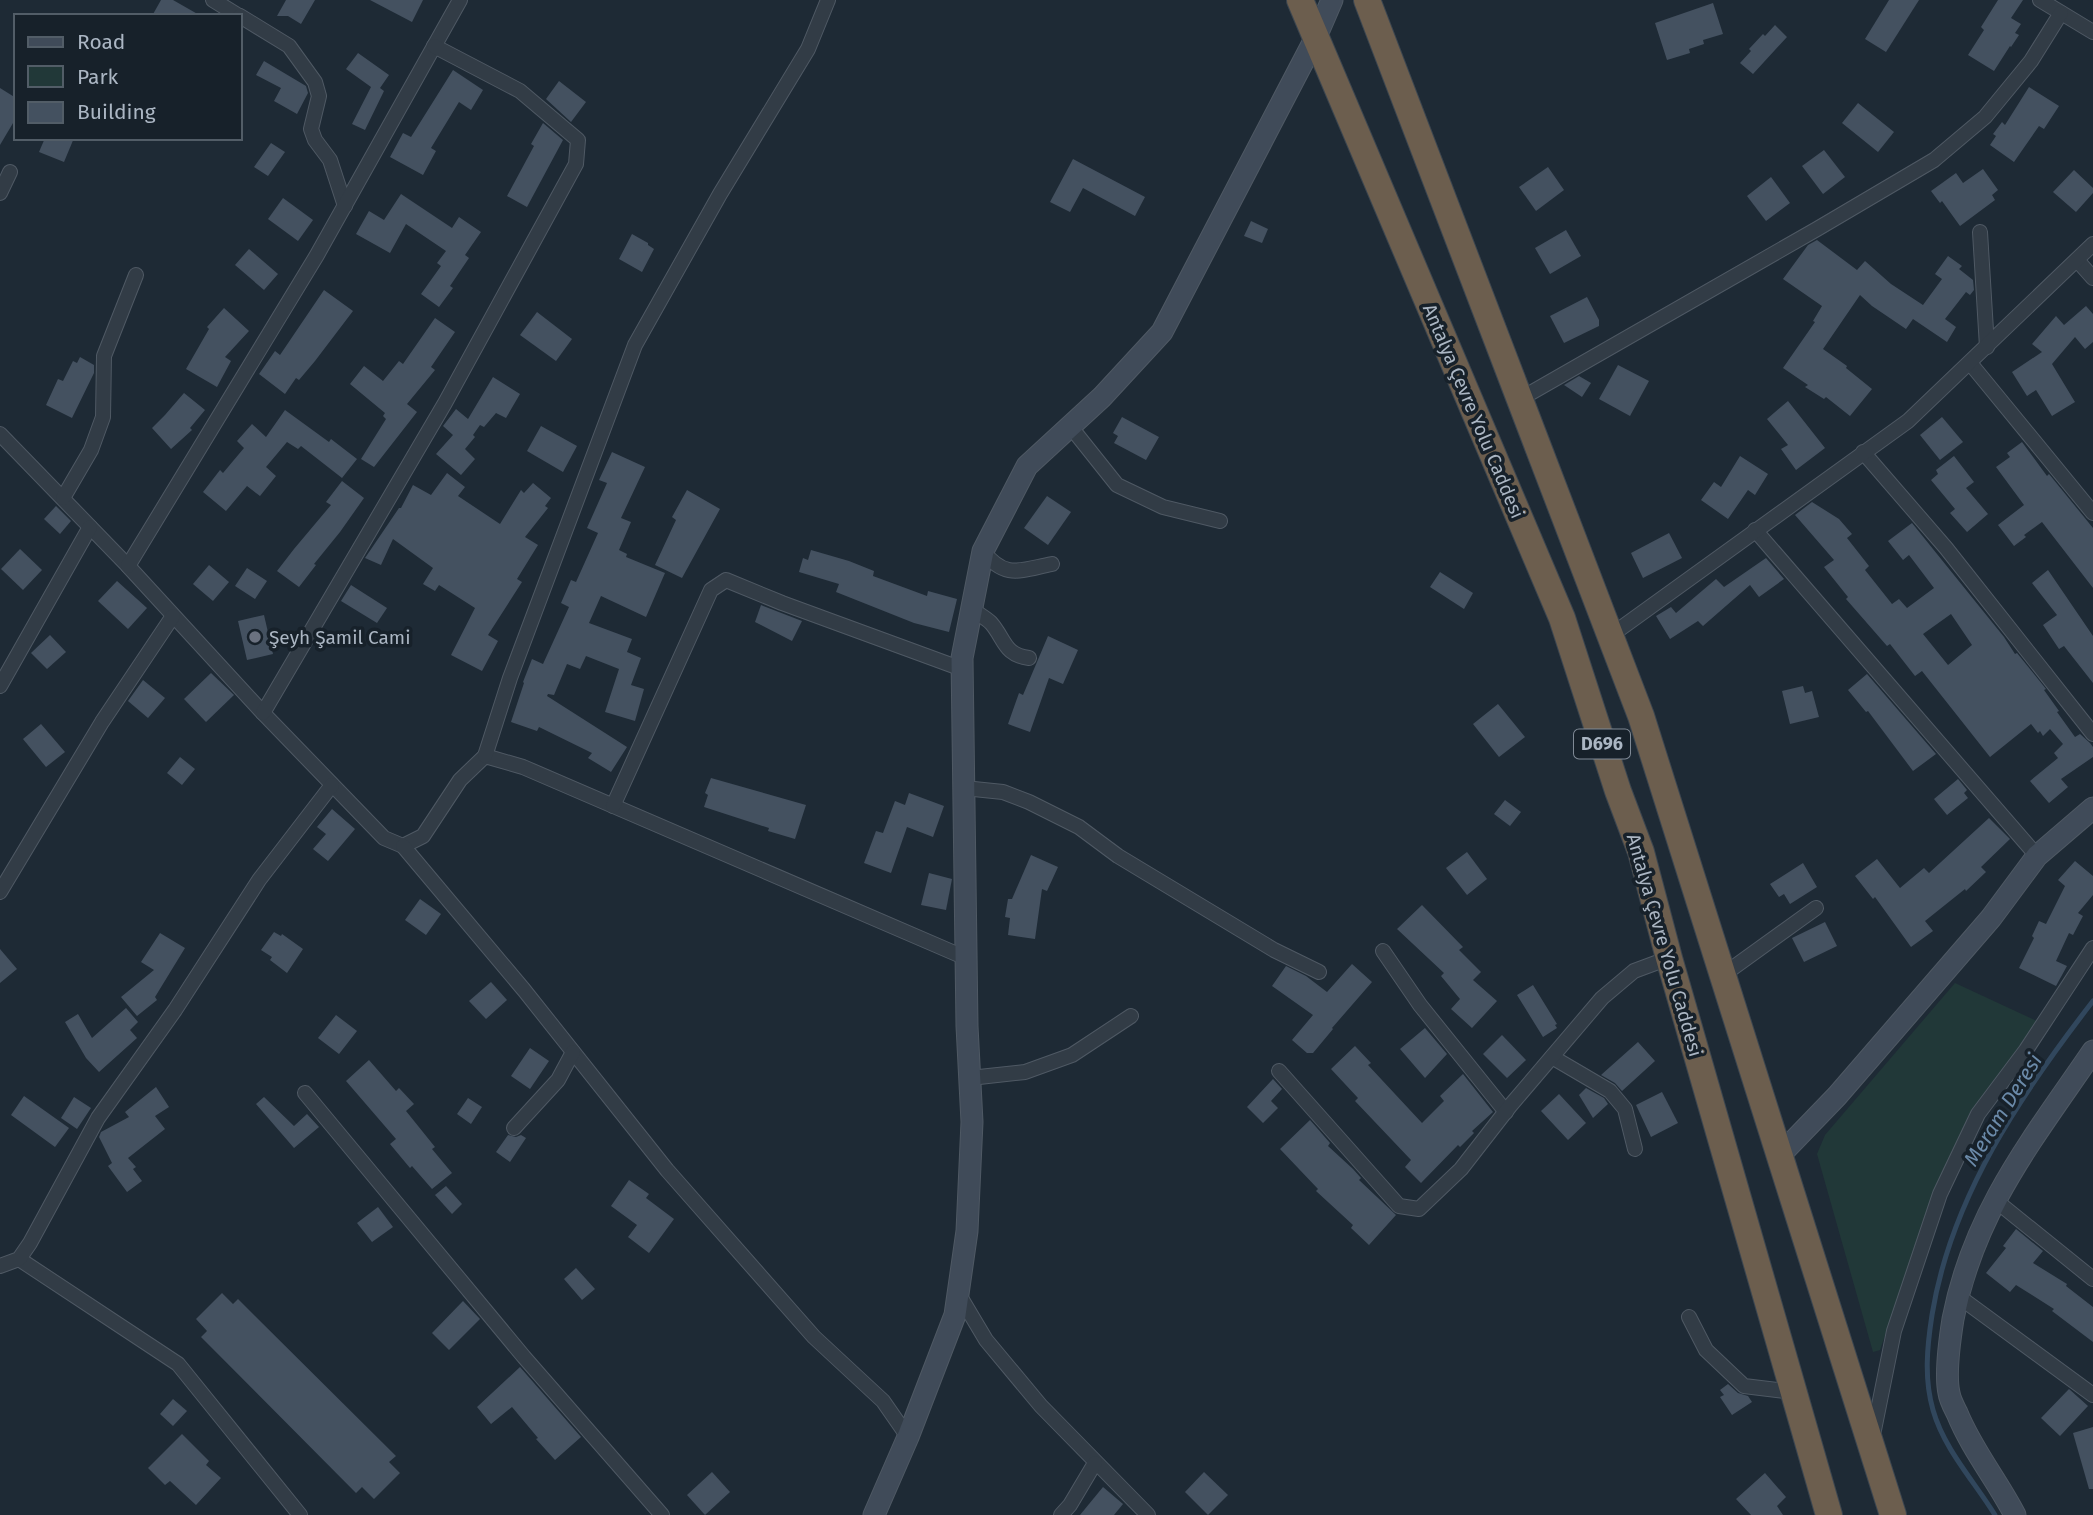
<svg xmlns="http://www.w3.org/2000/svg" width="2093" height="1515" viewBox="0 0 2093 1515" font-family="'Fira Sans',sans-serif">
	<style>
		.green { fill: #213838 }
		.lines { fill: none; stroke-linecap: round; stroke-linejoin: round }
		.stream { stroke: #31475d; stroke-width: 5 }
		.building { fill: #445160; fill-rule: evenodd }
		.street-casing { stroke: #4f5964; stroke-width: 16 }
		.secondary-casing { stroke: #4f5964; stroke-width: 23 }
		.highway-casing { stroke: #3c4650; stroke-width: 28 }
		.street { stroke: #323c46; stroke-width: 14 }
		.secondary { stroke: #404b59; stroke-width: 21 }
		.highway { stroke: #6c5e4e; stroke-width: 26 }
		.worship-dot { fill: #6b7280; stroke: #17212a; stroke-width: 2.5 }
		.labels { text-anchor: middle; stroke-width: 7; stroke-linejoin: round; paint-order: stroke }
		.shield { fill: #17212a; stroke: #7f8995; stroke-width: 2 }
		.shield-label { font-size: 18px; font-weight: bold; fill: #abb6c3 }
		.street-label { font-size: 19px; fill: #abb6c3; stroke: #17212a }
		.poi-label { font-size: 19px; fill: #abb6c3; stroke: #17212a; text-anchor: start }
		.water-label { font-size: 21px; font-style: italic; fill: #6b8aa9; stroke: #17212a }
	</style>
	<rect width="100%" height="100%" fill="#1e2a35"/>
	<polygon class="green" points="1955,983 2039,1022 1989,1092 1914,1251 1880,1350 1873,1352 1817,1154 1825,1135"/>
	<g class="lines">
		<path class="stream" d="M1995 1515C1974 1481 1944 1449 1933 1410 1924 1379 1927 1347 1932 1315 1951 1197 2021 1094 2093 1001"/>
	</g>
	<g class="building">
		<polygon points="161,0 173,0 201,16 152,16"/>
		<polygon points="286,0 315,0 301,24 288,16 277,16"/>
		<polygon points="370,0 423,0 412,22"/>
		<polygon points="1889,0 1919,0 1886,52 1865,39"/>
		<polygon points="1998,0 2023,0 2011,18 2021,24 2015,33 2019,35 2011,47 2010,46 1994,71 1968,55 1984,30 1981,27"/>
		<polygon points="1713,3 1723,34 1703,40 1704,44 1689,49 1690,53 1667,60 1655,23"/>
		<polygon points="1775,25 1787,37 1753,74 1740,63 1751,51 1749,49 1763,34 1765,36"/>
		<polygon points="358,53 389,75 380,88 384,91 365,130 352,124 371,87 346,69"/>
		<polygon points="264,61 306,86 308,93 297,114 274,101 281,88 256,75"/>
		<polygon points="453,70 483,90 471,110 459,102 431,148 436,151 423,175 390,157 403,133 411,137"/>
		<polygon points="559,81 586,102 571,122 546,99"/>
		<polygon points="2029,87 2059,106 2044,129 2039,126 2014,162 1990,145 1996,136 1993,134 2002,122 2005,125"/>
		<polygon points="0,88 16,98 16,118 0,145"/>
		<polygon points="1858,103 1894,132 1878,152 1842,123"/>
		<polygon points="543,123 563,140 527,207 507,196 534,146 531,144"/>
		<polygon points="45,138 74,138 64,162 39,152"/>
		<polygon points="271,143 285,152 268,176 254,167"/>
		<polygon points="1824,150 1845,177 1823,194 1802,166"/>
		<polygon points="1073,159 1145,197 1135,216 1083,188 1070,212 1050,202"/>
		<polygon points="1548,167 1564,190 1536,211 1519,187"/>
		<polygon points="1983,169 1998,190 1992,195 1995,200 1960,226 1942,201 1940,203 1931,191 1956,173 1963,183"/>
		<polygon points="2074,170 2093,188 2093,193 2076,212 2053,192"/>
		<polygon points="1771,177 1790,203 1766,221 1747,196"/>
		<polygon points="401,194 452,228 459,217 481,232 465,255 469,258 450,286 453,288 439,307 421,294 441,266 437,263 446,251 406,224 390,253 356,234 369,211 384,220"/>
		<polygon points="283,198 313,220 298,241 268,219"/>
		<polygon points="1251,221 1268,229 1262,243 1244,236"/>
		<polygon points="1566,230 1581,256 1550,274 1535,248"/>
		<polygon points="632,234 648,243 648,245 654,249 642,272 619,259"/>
		<polygon points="1817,240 1857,270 1865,261 1891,284 1923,305 1942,279 1935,274 1948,256 1962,266 1959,269 1973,280 1974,290 1970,295 1966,292 1945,319 1956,327 1947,342 1913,319 1906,329 1872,306 1860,295 1823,349 1847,366 1846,368 1872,389 1850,416 1826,397 1824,399 1805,387 1808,385 1783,368 1815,322 1813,321 1822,306 1783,279 1808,245"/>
		<polygon points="249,249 278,274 264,290 235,265"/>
		<polygon points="324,290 353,311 315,361 299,380 296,378 285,394 259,374 275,351 280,355"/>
		<polygon points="1587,297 1599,320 1599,326 1564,343 1550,316"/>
		<polygon points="2086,306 2093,314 2093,342 2085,349 2075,337 2052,364 2075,402 2052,416 2036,390 2027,396 2012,372 2042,352 2032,344 2056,316 2064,325"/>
		<polygon points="224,308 249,331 225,357 231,361 217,387 186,369 209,329 207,327"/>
		<polygon points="537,312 572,339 556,361 520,335"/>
		<polygon points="435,318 455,332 431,367 435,370 407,404 417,412 374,467 361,459 386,419 383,416 385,413 350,384 364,366 383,381 399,361 403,364"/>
		<polygon points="80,357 94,365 94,373 72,418 46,405 58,379 63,381 73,361 77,363"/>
		<polygon points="1618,365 1649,381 1630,416 1599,399"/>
		<polygon points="1579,376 1591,383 1582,397 1564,385"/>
		<polygon points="493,377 520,394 506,418 496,413 484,427 480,425 473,435 475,437 465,449 475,459 461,475 436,454 453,435 443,426 456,409 468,419"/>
		<polygon points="184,393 205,410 190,428 192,430 171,449 152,428 165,415"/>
		<polygon points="1788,401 1825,448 1796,470 1781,449 1788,445 1767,419"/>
		<polygon points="285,410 329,442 331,439 357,459 342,478 301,446 298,449 287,442 266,467 276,476 260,496 247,486 226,511 203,492 220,470 223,473 244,448 237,441 252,424 266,437"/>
		<polygon points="1122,417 1159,437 1146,460 1114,443 1118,436 1113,433"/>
		<polygon points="1942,417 1963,442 1940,460 1920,435"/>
		<polygon points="541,426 577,446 563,472 527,451"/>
		<polygon points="2022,442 2047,476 2049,474 2093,528 2093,588 2042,522 2024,535 2026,537 2014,546 1998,525 2024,505 1996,467 2010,457 2007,453"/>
		<polygon points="612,452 645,467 621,518 631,522 619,550 627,554 626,557 665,573 646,617 601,596 589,623 632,639 627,652 641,658 631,685 644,689 635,721 605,712 619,669 586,656 580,669 567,664 554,695 548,694 547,696 627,747 611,772 588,758 592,753 539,727 537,731 511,722 524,683 523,682 532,659 543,664 569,607 561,603 571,580 576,582 598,533 587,528 607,483 599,480"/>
		<polygon points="1740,456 1768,474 1755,495 1748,490 1728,519 1701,500 1714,482 1721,487"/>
		<polygon points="1954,456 1974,482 1966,488 1988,514 1967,532 1950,513 1955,509 1931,480 1938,474 1936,470"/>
		<polygon points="447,473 465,487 458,496 500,524 521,490 524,493 533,483 551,498 545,506 548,508 525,537 538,545 517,579 522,582 488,635 498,641 482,671 451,655 475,608 439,585 435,591 423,584 433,568 393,539 381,565 365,558 399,508 401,508 413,485 431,495"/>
		<polygon points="342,481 364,498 340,532 314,564 316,565 299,587 277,571 294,549 331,505 326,502"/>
		<polygon points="687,490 720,509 682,578 655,565 676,520 672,517"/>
		<polygon points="1047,496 1071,512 1048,545 1024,528"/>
		<path d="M1812 502 1839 519 1852 534 1847 538 1869 566 1865 570 1892 604 1899 599 1907 608 1934 588 1909 555 1903 560 1888 541 1912 523 2004 637 2015 654 2017 653 2046 689 2044 690 2059 711 2057 712 2075 737 2080 734 2090 743 2093 747V757L2061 779 2068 787 2049 803 2030 781 2058 758 2054 753 2063 744 2050 729 2043 736 2040 731 2038 733 2031 724 1990 757 1922 671 1915 676 1890 644 1887 646 1846 599 1848 597 1824 567 1834 560 1795 515ZM1951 614 1972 645 1948 665 1923 634Z"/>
		<polygon points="56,506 71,521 60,534 44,519"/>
		<polygon points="1669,533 1682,558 1643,578 1631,553"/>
		<polygon points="20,549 42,570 23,590 1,569"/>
		<polygon points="811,550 849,561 874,571 873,576 927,596 928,591 957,599 949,632 914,623 836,592 839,584 799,572 803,558 808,560"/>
		<polygon points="1766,558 1784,579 1759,597 1750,585 1703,626 1698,621 1670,639 1656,616 1671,607 1676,613 1716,579 1724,587"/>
		<polygon points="209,565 229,582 213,601 193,584"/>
		<polygon points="247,568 267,581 255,599 235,586"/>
		<polygon points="2048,570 2093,636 2093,683 2064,646 2059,649 2043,625 2057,615 2032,583"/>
		<polygon points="1440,572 1473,593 1464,609 1430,587"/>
		<polygon points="117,581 147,608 128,629 98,601"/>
		<polygon points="351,585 387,608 377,623 341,601"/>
		<polygon points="761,605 802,621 792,641 755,622"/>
		<polygon points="264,615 273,654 247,660 238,621"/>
		<polygon points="50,635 66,652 47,669 31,653"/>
		<polygon points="1048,636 1078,650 1063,684 1049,678 1030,732 1008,724 1019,693 1023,695"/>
		<polygon points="211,673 234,695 206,722 184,699"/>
		<polygon points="1867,674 1936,754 1913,771 1868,711 1866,712 1848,690"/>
		<polygon points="143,680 165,698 148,718 128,701"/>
		<polygon points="1803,686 1805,693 1812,691 1819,717 1790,724 1782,691"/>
		<polygon points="1498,704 1525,737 1499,757 1473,724"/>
		<polygon points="41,724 65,752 46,767 23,739"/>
		<polygon points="180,757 195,769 182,785 167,773"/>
		<polygon points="711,778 806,805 795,839 768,831 769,828 704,807 708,795 705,793"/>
		<polygon points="1958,779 1967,790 1964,793 1968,798 1947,815 1934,799"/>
		<polygon points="909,793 944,806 933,837 907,827 891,873 864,863 876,831 883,833 895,801 905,805"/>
		<polygon points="1505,800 1521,812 1510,826 1494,814"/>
		<polygon points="332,809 355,829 328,861 313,849 326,834 317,827"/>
		<polygon points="1989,818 2010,839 1981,867 1986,872 1966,891 1965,889 1925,921 1933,931 1911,947 1875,897 1873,899 1855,876 1877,859 1900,888 1924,868 1929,873"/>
		<polygon points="1467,852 1487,879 1467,895 1446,868"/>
		<polygon points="1031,855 1058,867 1047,891 1042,889 1035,939 1008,935 1010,918 1005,917 1008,899 1012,899"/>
		<polygon points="2075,861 2093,876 2093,895 2078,913 2083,916 2073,935 2069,933 2056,961 2067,966 2056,986 2019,968 2034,938 2032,936 2039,921 2046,924 2065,886 2058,880"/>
		<polygon points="1803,863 1817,887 1790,904 1784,894 1779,897 1770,884"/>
		<polygon points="929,873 952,879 946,910 921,905"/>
		<polygon points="420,899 441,914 426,935 405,920"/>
		<polygon points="1422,905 1463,947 1459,950 1481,972 1473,980 1497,1001 1472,1028 1451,1009 1460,999 1441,976 1444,973 1397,929"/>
		<polygon points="1825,922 1837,946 1804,962 1792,938"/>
		<polygon points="274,932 281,936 282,934 303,949 287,973 270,960 272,957 261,950"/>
		<polygon points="160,933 185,948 155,997 157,1000 137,1016 121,997 154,970 141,962"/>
		<polygon points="0,949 17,969 0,983"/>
		<polygon points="1352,964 1372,982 1332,1028 1333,1029 1313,1053 1307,1053 1292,1040 1313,1015 1272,986 1286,966 1306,976 1327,992"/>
		<polygon points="491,982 507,1000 486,1019 469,1001"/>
		<polygon points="1533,985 1557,1024 1555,1025 1557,1028 1543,1037 1517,995"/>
		<polygon points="126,1008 138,1022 130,1030 137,1038 99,1072 86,1058 65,1022 78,1014 92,1038"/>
		<polygon points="336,1015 357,1031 339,1054 318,1038"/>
		<polygon points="1425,1028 1447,1054 1425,1078 1400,1049"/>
		<polygon points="1502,1035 1526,1060 1507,1078 1483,1054"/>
		<polygon points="1638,1042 1655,1061 1622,1091 1615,1083 1601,1075"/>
		<polygon points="1355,1046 1371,1063 1368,1065 1422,1123 1444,1101 1440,1096 1463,1074 1493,1112 1472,1131 1474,1133 1460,1147 1458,1145 1421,1183 1405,1167 1411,1160 1355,1101 1358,1098 1331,1069"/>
		<polygon points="530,1048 549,1061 530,1089 511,1076"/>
		<polygon points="369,1060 396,1091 399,1088 414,1104 406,1111 435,1147 432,1149 452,1173 432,1189 412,1166 410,1168 390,1144 396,1139 346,1081"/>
		<polygon points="1273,1079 1282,1089 1271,1101 1278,1108 1263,1123 1247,1107"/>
		<polygon points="156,1087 169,1107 155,1116 165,1129 128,1158 136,1167 133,1169 142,1181 127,1192 108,1166 112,1163 99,1137 101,1132 129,1117 125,1112"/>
		<polygon points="1586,1088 1604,1098 1608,1104 1593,1118 1579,1095"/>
		<polygon points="1662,1092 1678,1123 1651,1137 1636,1105"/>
		<polygon points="1559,1094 1586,1123 1568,1140 1541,1111"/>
		<polygon points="24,1096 69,1128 55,1147 11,1115"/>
		<polygon points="74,1097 91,1108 77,1129 61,1118"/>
		<polygon points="264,1097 294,1126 307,1114 319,1127 294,1148 256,1104"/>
		<polygon points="468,1098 482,1107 471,1124 457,1114"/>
		<polygon points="1310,1120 1330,1143 1328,1146 1353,1169 1361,1178 1359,1180 1396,1215 1369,1245 1351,1228 1353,1225 1316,1191 1318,1189 1280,1149"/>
		<polygon points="508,1135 516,1137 521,1135 526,1138 510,1162 496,1152"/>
		<polygon points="629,1180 649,1194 646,1198 674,1219 649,1253 628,1237 637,1225 611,1206"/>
		<polygon points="446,1186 462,1204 452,1214 435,1195"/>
		<polygon points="378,1207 393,1227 372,1242 357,1223"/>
		<polygon points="2016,1229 2043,1251 2033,1263 2067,1284 2066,1286 2093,1307 2093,1342 2052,1311 2054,1309 2016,1285 2010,1292 1986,1273 2006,1248 2003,1246"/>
		<polygon points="576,1268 595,1289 582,1300 564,1279"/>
		<polygon points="222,1293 233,1304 238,1299 396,1456 389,1462 400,1473 374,1499 362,1487 356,1493 201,1337 207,1331 196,1319"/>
		<polygon points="463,1301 480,1319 449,1350 432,1333"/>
		<polygon points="520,1367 581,1437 555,1460 536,1439 538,1438 512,1407 491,1424 477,1407"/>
		<polygon points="1728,1384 1738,1393 1748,1396 1752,1402 1732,1415 1720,1397 1724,1395 1720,1390"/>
		<polygon points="2069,1389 2088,1406 2060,1436 2041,1418"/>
		<polygon points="173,1399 187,1411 173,1426 160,1414"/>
		<polygon points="2093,1427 2093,1489 2089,1489 2073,1433"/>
		<polygon points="182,1434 209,1461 206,1465 221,1478 196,1505 170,1481 165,1485 148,1468"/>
		<polygon points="712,1472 730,1492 705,1515 687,1495"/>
		<polygon points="1204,1472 1228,1495 1208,1515 1185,1492"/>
		<polygon points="1765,1473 1786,1497 1777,1506 1783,1515 1751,1515 1736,1499"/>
		<polygon points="1103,1487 1123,1504 1114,1515 1080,1515"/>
	</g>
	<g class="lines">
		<defs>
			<g id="street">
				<polyline points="213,0 239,16"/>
				<polyline points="2040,0 2093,32"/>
				<polyline points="240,16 289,46 315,82 319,96 311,129 315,140 330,160 345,206"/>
				<polyline points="0,193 10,172"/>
				<polyline points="1980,232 1987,347"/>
				<polyline points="2077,260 2093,278"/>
				<polyline points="1970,363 2093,513"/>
				<polyline points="1520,399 1817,229 1934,160 1985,117 2031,61 2061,13"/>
				<polyline points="1070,426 1117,485 1163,507 1220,521"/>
				<polyline points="0,434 128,566 263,713 384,838 403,846 423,836 460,780 485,756 523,767 966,958"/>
				<polyline points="1863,452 1946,548 2093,734"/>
				<polyline points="63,498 91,450 103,417 104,356 136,275"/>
				<polyline points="1755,530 2037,856"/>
				<path d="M983 551C1005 580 1021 570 1052 564"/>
				<polyline points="128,566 317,255 460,0"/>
				<path d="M972 609C978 614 986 618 991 623 1005 639 1004 655 1029 658"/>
				<polyline points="1610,636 1908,421 2093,244"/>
				<polyline points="0,686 90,527"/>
				<polyline points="263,713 445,403 576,164 578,140 520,91 434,46"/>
				<polyline points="485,756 510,678 635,345 720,194 808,49 828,0"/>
				<polyline points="964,788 1003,792 1029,802 1079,827 1118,856 1274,950 1319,972"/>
				<polyline points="613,806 711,590 726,580 782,603 962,669"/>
				<polyline points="403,846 524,990 667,1170 814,1337 883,1401 908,1437"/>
				<polyline points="0,892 102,722 173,616"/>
				<polyline points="1383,951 1420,1005 1506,1112"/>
				<polyline points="1723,975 1816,908"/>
				<polyline points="1552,1057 1610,1091 1625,1109 1635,1149"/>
				<polyline points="1279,1071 1399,1206 1419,1209 1461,1169 1510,1106 1602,998 1634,971 1669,958"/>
				<polyline points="970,1078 1025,1072 1072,1055 1131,1016"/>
				<polyline points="305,1093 524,1357 662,1515"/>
				<polyline points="514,1128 558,1080 573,1052"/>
				<polyline points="1995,1200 2093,1279"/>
				<polyline points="19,1259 178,1364 300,1515"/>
				<polyline points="0,1266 19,1259 30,1243 98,1118 175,1010 259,880 332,785"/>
				<polyline points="958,1293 986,1340 1041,1406 1148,1515"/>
				<polyline points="1958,1296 2093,1395"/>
				<polyline points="1689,1317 1706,1350 1744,1386 1793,1392"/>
				<polyline points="1873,1435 1894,1331 1940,1194 1978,1114 2026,1050 2093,948"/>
				<polyline points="1061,1515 1070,1505 1095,1463"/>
			</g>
			<g id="secondary">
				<polyline points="1780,1155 1837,1096 1991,918 2037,856 2093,808"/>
				<polyline points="874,1515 908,1437 955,1315 967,1231 972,1122 967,1026 962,658 983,551 1027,466 1102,397 1162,332 1316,37 1332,0"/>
				<path d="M2015 1515C1997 1480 1972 1450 1957 1413 1954 1407 1950 1400 1949 1393 1945 1375 1950 1338 1953 1319 1974 1211 2033 1139 2093 1051"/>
			</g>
			<g id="highway">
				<polyline points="1300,0 1562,618 1618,791 1641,852 1669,958 1829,1515"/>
				<polyline points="1367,0 1641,716 1893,1515"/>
			</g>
		</defs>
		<use href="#street" class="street-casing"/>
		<use href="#secondary" class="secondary-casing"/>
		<use href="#highway" class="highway-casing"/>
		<use href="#street" class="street"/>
		<use href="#secondary" class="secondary"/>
		<use href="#highway" class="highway"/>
	</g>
	<circle class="worship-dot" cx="255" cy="637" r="7"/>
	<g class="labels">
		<rect class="shield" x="1574" y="729.5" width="56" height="29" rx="5"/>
		<g class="shield-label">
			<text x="1602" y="750">D696</text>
		</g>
		<g class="street-label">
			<text transform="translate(1474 411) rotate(67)" y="7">Antalya Çevre Yolu Caddesi</text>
			<text transform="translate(1665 945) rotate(74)" y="7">Antalya Çevre Yolu Caddesi</text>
		</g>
		<g class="poi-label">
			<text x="269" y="644">Şeyh Şamil Cami</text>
		</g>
		<g class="water-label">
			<text transform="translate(2003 1110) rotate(-58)" y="7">Meram Deresi</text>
		</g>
	</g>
	<rect x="14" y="14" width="228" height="126" fill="#17212a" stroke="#525d67" stroke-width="2"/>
	<rect x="28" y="37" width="35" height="10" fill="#404b59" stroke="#525d67" stroke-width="2"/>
	<text x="77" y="49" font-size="21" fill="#abb6c3">Road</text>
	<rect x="28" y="66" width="35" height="21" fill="#213838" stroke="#525d67" stroke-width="2"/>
	<text x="77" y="84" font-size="21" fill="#abb6c3">Park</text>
	<rect x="28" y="102" width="35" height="21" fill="#445160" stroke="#525d67" stroke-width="2"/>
	<text x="77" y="119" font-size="21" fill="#abb6c3">Building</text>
</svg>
